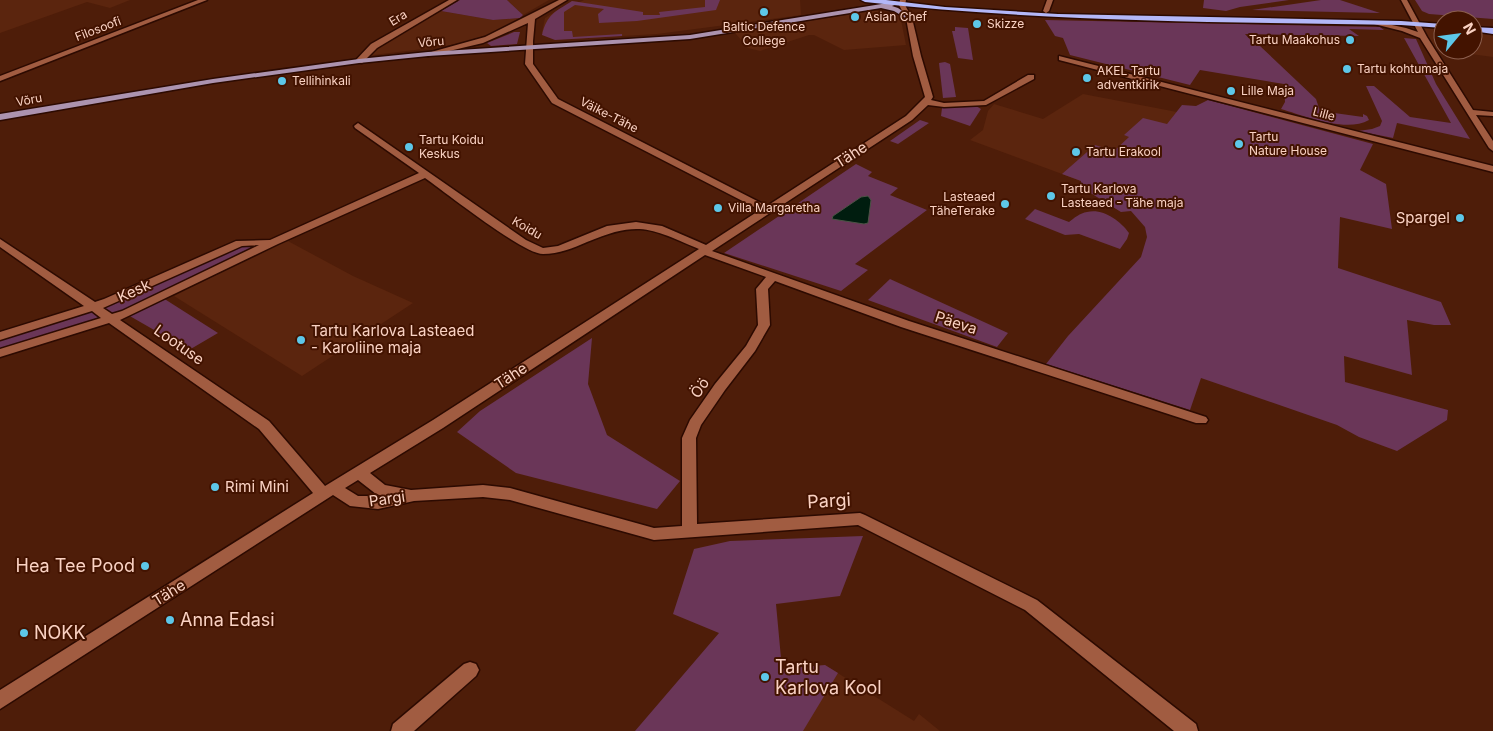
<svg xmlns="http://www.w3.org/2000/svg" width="1493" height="731" viewBox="0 0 1493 731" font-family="Inter,sans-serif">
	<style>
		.built { fill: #5b250e }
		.green { fill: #6a3658 }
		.water { fill: #001d0f; stroke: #4b5345 }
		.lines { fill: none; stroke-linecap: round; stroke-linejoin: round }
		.minor-casing { stroke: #2c0a01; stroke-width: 3 }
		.major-casing { stroke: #2c0a01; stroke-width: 3 }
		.highway-casing { stroke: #2c0a01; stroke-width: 3 }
		.minor { fill: #a15c41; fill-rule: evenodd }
		.major { fill: #ac93af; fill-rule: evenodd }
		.highway { fill: #b3b7f8; fill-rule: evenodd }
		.poi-dot { fill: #5dc7e8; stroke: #431300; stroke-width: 2 }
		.labels { text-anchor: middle; stroke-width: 4; stroke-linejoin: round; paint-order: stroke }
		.far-poi-label { font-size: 12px; fill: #fad2c3; stroke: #431300; text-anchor: start }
		.far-street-label { font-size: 12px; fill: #fad2c3; stroke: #431300 }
		.street-label { font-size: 15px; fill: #fad2c3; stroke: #431300 }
		.poi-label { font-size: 15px; fill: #fad2c3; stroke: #431300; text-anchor: start }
		.near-street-label { font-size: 18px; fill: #fad2c3; stroke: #431300 }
		.near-poi-label { font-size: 18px; fill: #fad2c3; stroke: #431300; text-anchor: start }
	</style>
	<rect width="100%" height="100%" fill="#4e1d09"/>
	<g class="built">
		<polygon points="0,0 130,0 110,8 87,2 0,33"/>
		<polygon points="507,0 549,0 523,15"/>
		<polygon points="584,0 800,0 801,15 657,34 572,39 571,31 542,33 545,18 572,1 580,2"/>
		<polygon points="872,10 900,15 906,45 844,50 814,35 809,35 760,51 748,48 735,33"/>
		<polygon points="441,11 493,20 520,18 493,33 465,42 440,47 373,55 372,52 393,38"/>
		<polygon points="1418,24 1443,26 1443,50 1473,50 1473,29 1493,32 1493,57 1433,49"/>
		<polygon points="1083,94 1177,112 1147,149 1121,212 1081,187 1081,181 970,140 983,130 988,111 994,104 1043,119"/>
		<polygon points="286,240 353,276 413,303 302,376 174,296"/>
		<polygon points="825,665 914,721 919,714 940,731 639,731 782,669"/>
	</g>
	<g class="green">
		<polygon points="460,0 507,0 523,15 520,18 493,20 441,11"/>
		<path d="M705 0H720L716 10 637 21 599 23 598 14 604 9 575 5 564 12V31H572L573 37 622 34V36L555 40 542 35C547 14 555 12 572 1L643 12V15H660L659 12 705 7Z"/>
		<polygon points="1204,0 1289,0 1240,7 1226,11 1203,8"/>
		<polygon points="1321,0 1340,0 1380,13 1252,10"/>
		<polygon points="1415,0 1493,0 1493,19 1429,14 1422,11"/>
		<path d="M1045 20 1380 27 1384 30 1349 29 1359 36 1245 34 1256 46H1260L1316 99 1320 111 1363 117V114L1367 116 1369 120C1346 133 1305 116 1281 109L1285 102 1284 84 1200 70 1190 85 1070 55 1063 38 1055 36Z"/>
		<polygon points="955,27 968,28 973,60 958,58 952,31 955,31"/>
		<polygon points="514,32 520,32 517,44 491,46 487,43"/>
		<polygon points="1404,38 1416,39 1436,84 1470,139 1397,123 1393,138 1358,131 1372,129 1380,126 1382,121 1366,86 1374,86 1410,117 1451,123"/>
		<polygon points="945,62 950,64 956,97 943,98 939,63"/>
		<polygon points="1208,100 1373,144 1360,170 1386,184 1392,229 1340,217 1338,268 1441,302 1451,325 1434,325 1407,320 1412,375 1344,356 1345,382 1448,410 1447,420 1397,451 1359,437 1337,425 1201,378 1190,410 1046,364 1068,336 1141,257 1147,237 1145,227 1131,211 1121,212 1081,187 1081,181 1062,174 1095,145 1114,151 1129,137 1124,135 1143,118 1167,124 1182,105 1196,106"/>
		<polygon points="959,106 976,106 981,109 970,126 941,116 942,108"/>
		<polygon points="920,120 929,123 898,144 890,141"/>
		<polygon points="856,164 872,172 868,176 898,188 890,195 927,210 855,264 868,270 841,291 724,253"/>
		<path d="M1035 209 1069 222C1074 218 1080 213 1087 212 1102 208 1120 220 1129 233L1127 239 1120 249 1079 234 1065 235 1025 219Z"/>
		<polygon points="274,242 163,298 218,333 189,350 128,315 0,353 0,336 95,307 240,243"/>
		<polygon points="890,279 1008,333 997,347 868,300"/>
		<polygon points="592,338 588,384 607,435 680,481 657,509 516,473 457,432 480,411"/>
		<polygon points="863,536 840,596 776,604 782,669 825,665 838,673 803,731 635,731 719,633 673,614 694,549 730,541"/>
	</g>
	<polygon class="water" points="868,196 871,200 868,223 864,224 832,219 833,216 861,197"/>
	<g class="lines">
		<defs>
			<g id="minor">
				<polygon points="198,0 207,0 0,81 0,76"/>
				<polygon points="449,0 457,0 377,48 362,63 355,61 371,44"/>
				<path d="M559 0H567L535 19 533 41V64L558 99 767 206 906 116 925 97 913 56 906 18 899 5 900 0H906L905 5 912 18 921 56 933 97 931 100 944 103 984 101 1028 75H1034V79L986 105 944 107 928 105 912 120 712 251 909 321 1206 417 1208 420 1206 423H1196L901 327 775 281 768 289 770 325 755 351 725 390 701 425 696 438 697 524 860 513 865 515 1037 600 1196 724 1198 731H1174L1025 610 858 525 654 540 510 500 483 497 414 501 378 509 350 506 333 495 0 709V690L313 493 259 429 109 323 0 357V349L101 318 92 311 0 340V332L84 306 0 247V239L95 302 104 299 236 241 270 240 419 173 355 128 354 126 358 123 526 240 543 248 558 246 607 226 636 222 662 226 706 245 760 210 552 103 525 64 528 23 483 43 428 56 424 54 485 37ZM425 178C445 192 523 254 543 254 559 254 573 248 587 242 639 220 650 228 699 249L433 420 325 486 269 421 120 320 278 244ZM259 245 122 311 112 314 103 308 242 246ZM705 255 766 277 756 289 758 325 746 346 715 384 690 420 682 438V526L654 528 510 488 483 485 411 490 385 485 370 473 443 428ZM358 480 376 494 383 496H358L345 488Z"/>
				<polygon points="1047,0 1053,0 1049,11 1046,13 1043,11"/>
				<polygon points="1401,0 1407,0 1427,37 1473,110 1493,112 1493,116 1476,115 1493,141 1493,151 1489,148 1420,38 1402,31 1370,23 1373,21 1406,28 1418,32"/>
				<polygon points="1059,56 1493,166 1493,172 1059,60"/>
				<polygon points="470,662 476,664 479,670 476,676 414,731 391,731 393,724 464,664"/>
			</g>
			<polygon id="major" points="894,2 897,4 892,6 898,8 911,17 911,19 907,19 894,11 881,8 690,39 428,56 359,63 213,83 0,120 0,114 213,79 359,59 428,52 690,35"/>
			<g id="highway">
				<path d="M861 0H886L945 7 1058 14 1401 21 1443 24V28L1401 25C1222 22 1043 22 865 2Z"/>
				<polygon points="1473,27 1493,28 1493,34 1473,31"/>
			</g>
		</defs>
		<use href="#minor" class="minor-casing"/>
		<use href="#major" class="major-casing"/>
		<use href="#highway" class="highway-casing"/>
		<use href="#minor" class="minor"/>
		<use href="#major" class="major"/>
		<use href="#highway" class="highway"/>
	</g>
	<g class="poi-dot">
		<circle cx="764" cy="12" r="5"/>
		<circle cx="855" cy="17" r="5"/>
		<circle cx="977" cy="24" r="5"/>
		<circle cx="1350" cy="40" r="5"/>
		<circle cx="1347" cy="69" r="5"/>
		<circle cx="1087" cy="78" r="5"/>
		<circle cx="282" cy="81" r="5"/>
		<circle cx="1231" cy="91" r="5"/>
		<circle cx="1239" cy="144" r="5"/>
		<circle cx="409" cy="147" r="5"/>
		<circle cx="1076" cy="152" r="5"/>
		<circle cx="1051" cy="196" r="5"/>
		<circle cx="1005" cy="204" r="5"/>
		<circle cx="718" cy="208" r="5"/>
		<circle cx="1460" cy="218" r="5"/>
		<circle cx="301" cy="340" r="5"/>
		<circle cx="215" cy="487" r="5"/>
		<circle cx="145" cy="566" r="5"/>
		<circle cx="170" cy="620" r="5"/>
		<circle cx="24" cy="633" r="5"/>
		<circle cx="765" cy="677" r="5"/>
	</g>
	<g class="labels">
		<g class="far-poi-label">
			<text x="865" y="21">Asian Chef</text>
			<text x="987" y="28">Skizze</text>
			<text x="764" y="31" text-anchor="middle">Baltic Defence<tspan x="764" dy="14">College</tspan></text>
			<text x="1340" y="44" text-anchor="end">Tartu Maakohus</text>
			<text x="1357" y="73">Tartu kohtumaja</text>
			<text x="1097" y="75">AKEL Tartu<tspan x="1097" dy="14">adventkirik</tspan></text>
			<text x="292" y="85">Tellihinkali</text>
			<text x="1241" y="95">Lille Maja</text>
			<text x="1249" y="141">Tartu<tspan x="1249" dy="14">Nature House</tspan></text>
			<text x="419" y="144">Tartu Koidu<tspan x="419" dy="14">Keskus</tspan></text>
			<text x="1086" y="156">Tartu Erakool</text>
			<text x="1061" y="193">Tartu Karlova<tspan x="1061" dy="14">Lasteaed - Tähe maja</tspan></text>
			<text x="995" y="201" text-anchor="end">Lasteaed<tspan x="995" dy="14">TäheTerake</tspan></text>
			<text x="728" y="212">Villa Margaretha</text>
		</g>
		<g class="far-street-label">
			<text transform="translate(398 18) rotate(-31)" y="4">Era</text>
			<text transform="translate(98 29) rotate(-21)" y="4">Filosoofi</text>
			<text transform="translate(431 42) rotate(-5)" y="4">Võru</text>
			<text transform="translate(29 100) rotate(-10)" y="4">Võru</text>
			<text transform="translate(1324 114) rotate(15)" y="4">Lille</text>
			<text transform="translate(609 115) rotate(27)" y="4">Väike-Tähe</text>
			<text transform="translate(527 228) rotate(30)" y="4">Koidu</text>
		</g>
		<g class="street-label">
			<text transform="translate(851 155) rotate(-33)" y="5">Tähe</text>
			<text transform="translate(134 291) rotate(-25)" y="5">Kesk</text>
			<text transform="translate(956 323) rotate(18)" y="5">Päeva</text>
			<text transform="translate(179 345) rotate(35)" y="5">Lootuse</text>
			<text transform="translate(511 376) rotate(-33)" y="5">Tähe</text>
			<text transform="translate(700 388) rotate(-55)" y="5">Öö</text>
			<text transform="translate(387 499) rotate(-8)" y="5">Pargi</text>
			<text transform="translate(169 593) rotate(-32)" y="5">Tähe</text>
		</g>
		<g class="poi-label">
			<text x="1450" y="223" text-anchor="end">Spargel</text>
			<text x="311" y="336">Tartu Karlova Lasteaed<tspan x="311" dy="17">- Karoliine maja</tspan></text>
			<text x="225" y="492">Rimi Mini</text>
		</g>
		<g class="near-street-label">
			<text transform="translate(829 501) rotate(-3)" y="6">Pargi</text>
		</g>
		<g class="near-poi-label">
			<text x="135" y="572" text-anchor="end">Hea Tee Pood</text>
			<text x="180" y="626">Anna Edasi</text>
			<text x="34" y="639">NOKK</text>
			<text x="775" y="673">Tartu<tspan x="775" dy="21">Karlova Kool</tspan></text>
		</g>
	</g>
	<g transform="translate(1458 35) rotate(61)"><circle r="24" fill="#431300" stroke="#8c5f4e"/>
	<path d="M0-4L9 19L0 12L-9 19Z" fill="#5dc7e8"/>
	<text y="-8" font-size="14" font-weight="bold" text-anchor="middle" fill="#fad2c3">N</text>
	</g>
</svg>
